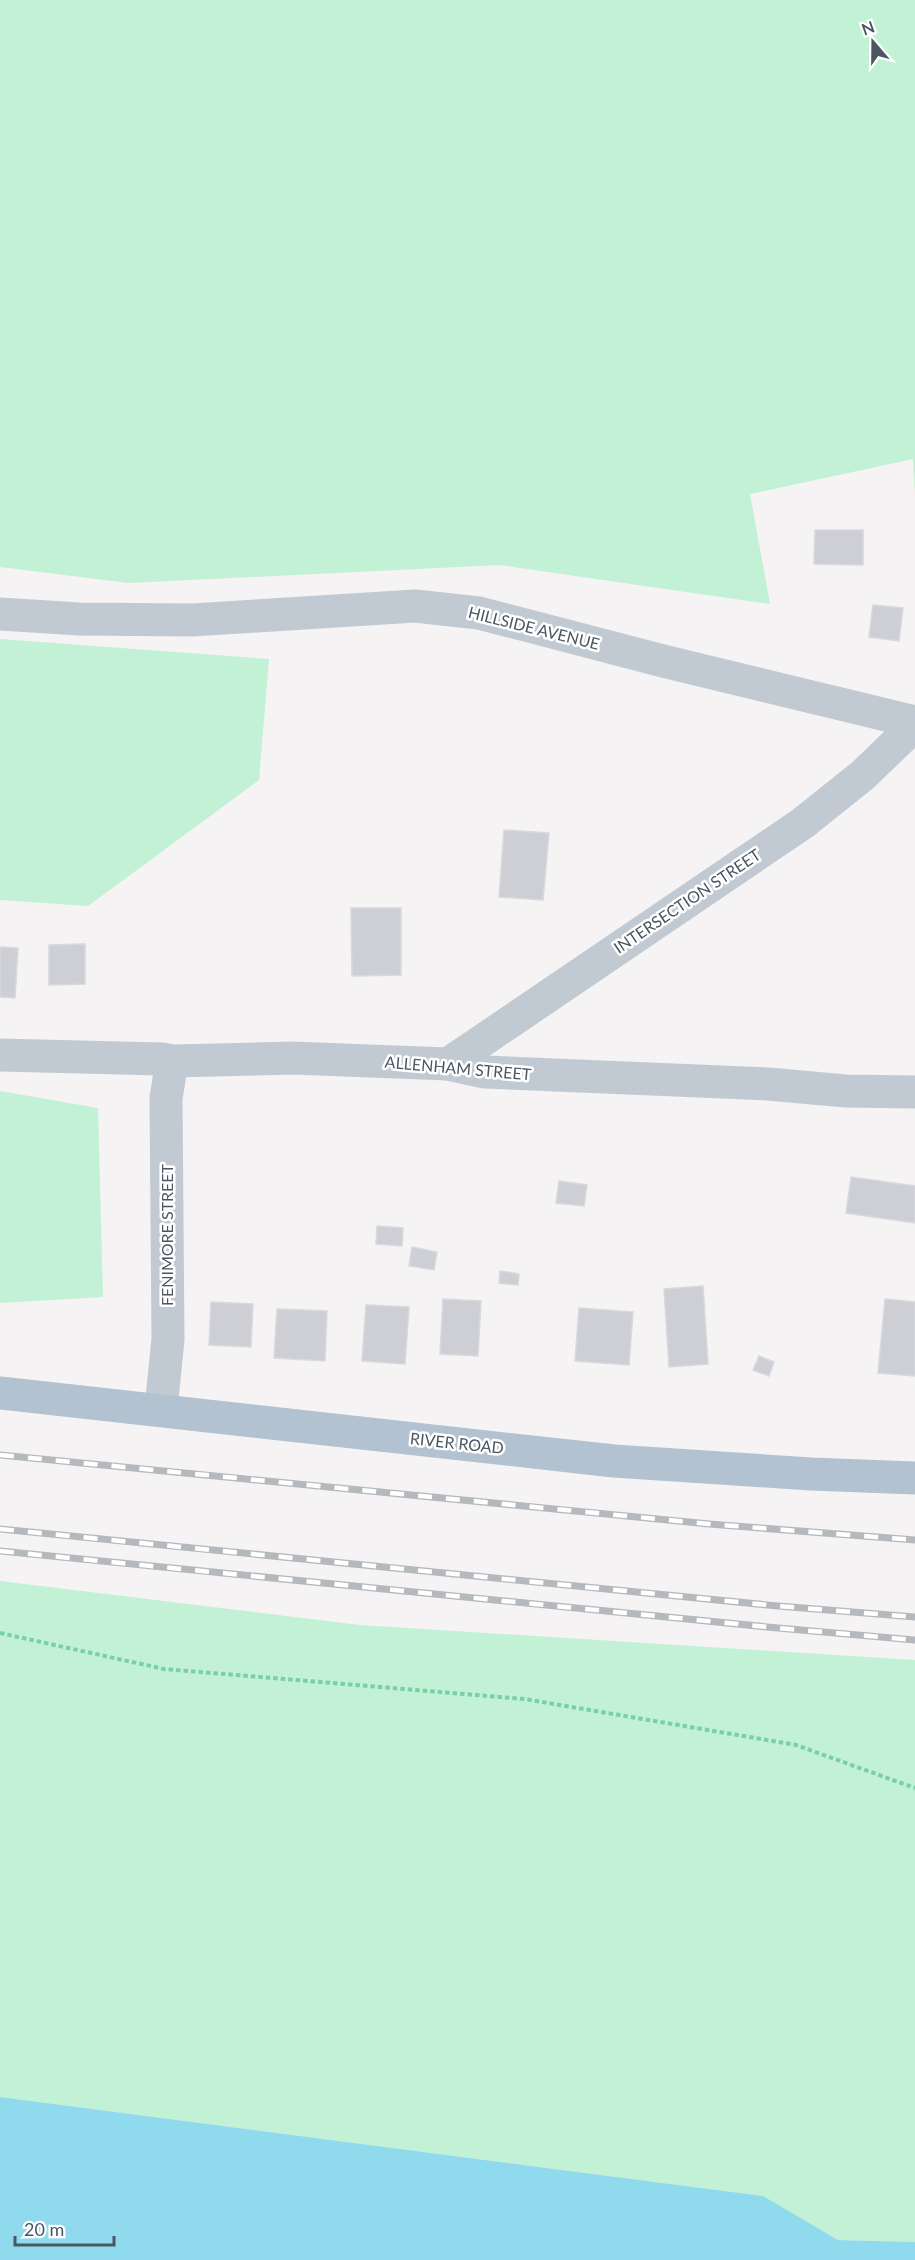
<svg xmlns="http://www.w3.org/2000/svg" width="915" height="2260" viewBox="0 0 915 2260" font-family="Lato,sans-serif">
	<style>
		.green { fill: #c3f1d5 }
		.water { fill: #90daee }
		.building { fill: #cdcfd5; stroke: #d7d9de; stroke-width: 1.5 }
		.lines { fill: none; stroke-linecap: round; stroke-linejoin: round }
		.path { stroke: #7ad0a6; stroke-width: 4; stroke-dasharray: 4.5 3; stroke-linecap: butt }
		.minor { stroke: #c1cad2; stroke-width: 33 }
		.tertiary { stroke: #c1cad2; stroke-width: 33 }
		.primary { stroke: #b3c2d1; stroke-width: 33 }
		.rail-casing { stroke: #b5b8bd; stroke-width: 7 }
		.rail { stroke: #fff; stroke-width: 4.5; stroke-dasharray: 14; stroke-linecap: butt }
		.labels { text-anchor: middle; stroke-width: 5; stroke-linejoin: round; paint-order: stroke }
		.street-label { font-size: 16px; fill: #4a5661; stroke: #fff }
	</style>
	<rect width="100%" height="100%" fill="#f5f3f3"/>
	<g class="green">
		<polygon points="0,0 915,0 915,496 913,459 750,494 770,604 500,565 128,583 0,567"/>
		<polygon points="0,639 269,659 259,780 88,906 0,900"/>
		<polygon points="0,1091 98,1108 103,1297 0,1303"/>
		<polygon points="0,1581 360,1625 915,1660 915,2242 838,2240 762,2196 0,2097"/>
	</g>
	<polygon class="water" points="0,2097 763,2196 838,2240 915,2242 915,2260 0,2260"/>
	<g class="building">
		<polygon points="815,530 863,530 863,565 814,564"/>
		<polygon points="873,605 903,608 899,641 869,637"/>
		<polygon points="504,830 549,833 543,900 499,897"/>
		<polygon points="351,908 401,908 401,975 352,976"/>
		<polygon points="85,944 85,984 49,985 49,945"/>
		<polygon points="0,947 18,948 15,998 0,997"/>
		<polygon points="851,1177 915,1186 915,1223 846,1213"/>
		<polygon points="559,1181 587,1185 584,1206 556,1203"/>
		<polygon points="377,1226 403,1228 402,1246 376,1244"/>
		<polygon points="412,1247 437,1252 434,1270 409,1266"/>
		<polygon points="500,1271 519,1274 518,1285 499,1283"/>
		<polygon points="703,1286 708,1364 669,1367 664,1289"/>
		<polygon points="443,1299 481,1301 478,1356 440,1354"/>
		<polygon points="885,1299 915,1302 915,1376 878,1373"/>
		<polygon points="211,1302 253,1304 251,1347 209,1345"/>
		<polygon points="366,1305 409,1307 405,1364 362,1361"/>
		<polygon points="579,1308 633,1312 629,1365 575,1361"/>
		<polygon points="277,1309 327,1311 325,1361 274,1358"/>
		<polygon points="759,1356 774,1362 769,1376 753,1370"/>
	</g>
	<g class="lines">
		<polyline class="path" points="0,1633 164,1669 524,1699 796,1745 915,1788"/>
		<g class="minor">
			<polyline points="0,1055 162,1059 172,1061 292,1058 448,1064 485,1072 768,1084 846,1091 915,1092"/>
			<polyline points="448,1064 803,823 863,775 915,725"/>
			<polyline points="161,1409 168,1339 166,1098 172,1061"/>
		</g>
		<polyline class="tertiary" points="0,614 79,619 192,620 415,606 479,613 663,661 915,722"/>
		<polyline class="primary" points="0,1393 614,1461 811,1474 915,1478"/>
		<defs>
			<g id="rail">
				<polyline points="0,1455 709,1524 915,1540"/>
				<polyline points="0,1529 778,1606 915,1617"/>
				<polyline points="0,1551 778,1628 915,1640"/>
			</g>
		</defs>
		<use href="#rail" class="rail-casing"/>
		<use href="#rail" class="rail"/>
	</g>
	<g class="labels">
		<g class="street-label">
			<text transform="translate(534 628) rotate(14)" y="6">HILLSIDE AVENUE</text>
			<text transform="translate(687 901) rotate(-34)" y="6">INTERSECTION STREET</text>
			<text transform="translate(458 1068) rotate(5)" y="6">ALLENHAM STREET</text>
			<text transform="translate(167 1235) rotate(-90)" y="6">FENIMORE STREET</text>
			<text transform="translate(457 1443) rotate(6)" y="6">RIVER ROAD</text>
		</g>
	</g>
	<g transform="translate(873 42) rotate(340)" stroke="#ffffff" stroke-width="4.5" paint-order="stroke">
	<path d="M0-4.5L10 22L0 15L-10 22Z" fill="#4a5661"/>
	<text y="-9" font-size="16" font-weight="bold" text-anchor="middle" fill="#4a5661">N</text>
	</g>
	<path d="M15 2236v9h99v-9" fill="none" stroke="#4a5661" stroke-width="3"/>
	<text x="24" y="2236" font-size="18" fill="#4a5661" stroke="#ffffff" stroke-width="4.5" paint-order="stroke">20 m</text>
</svg>
